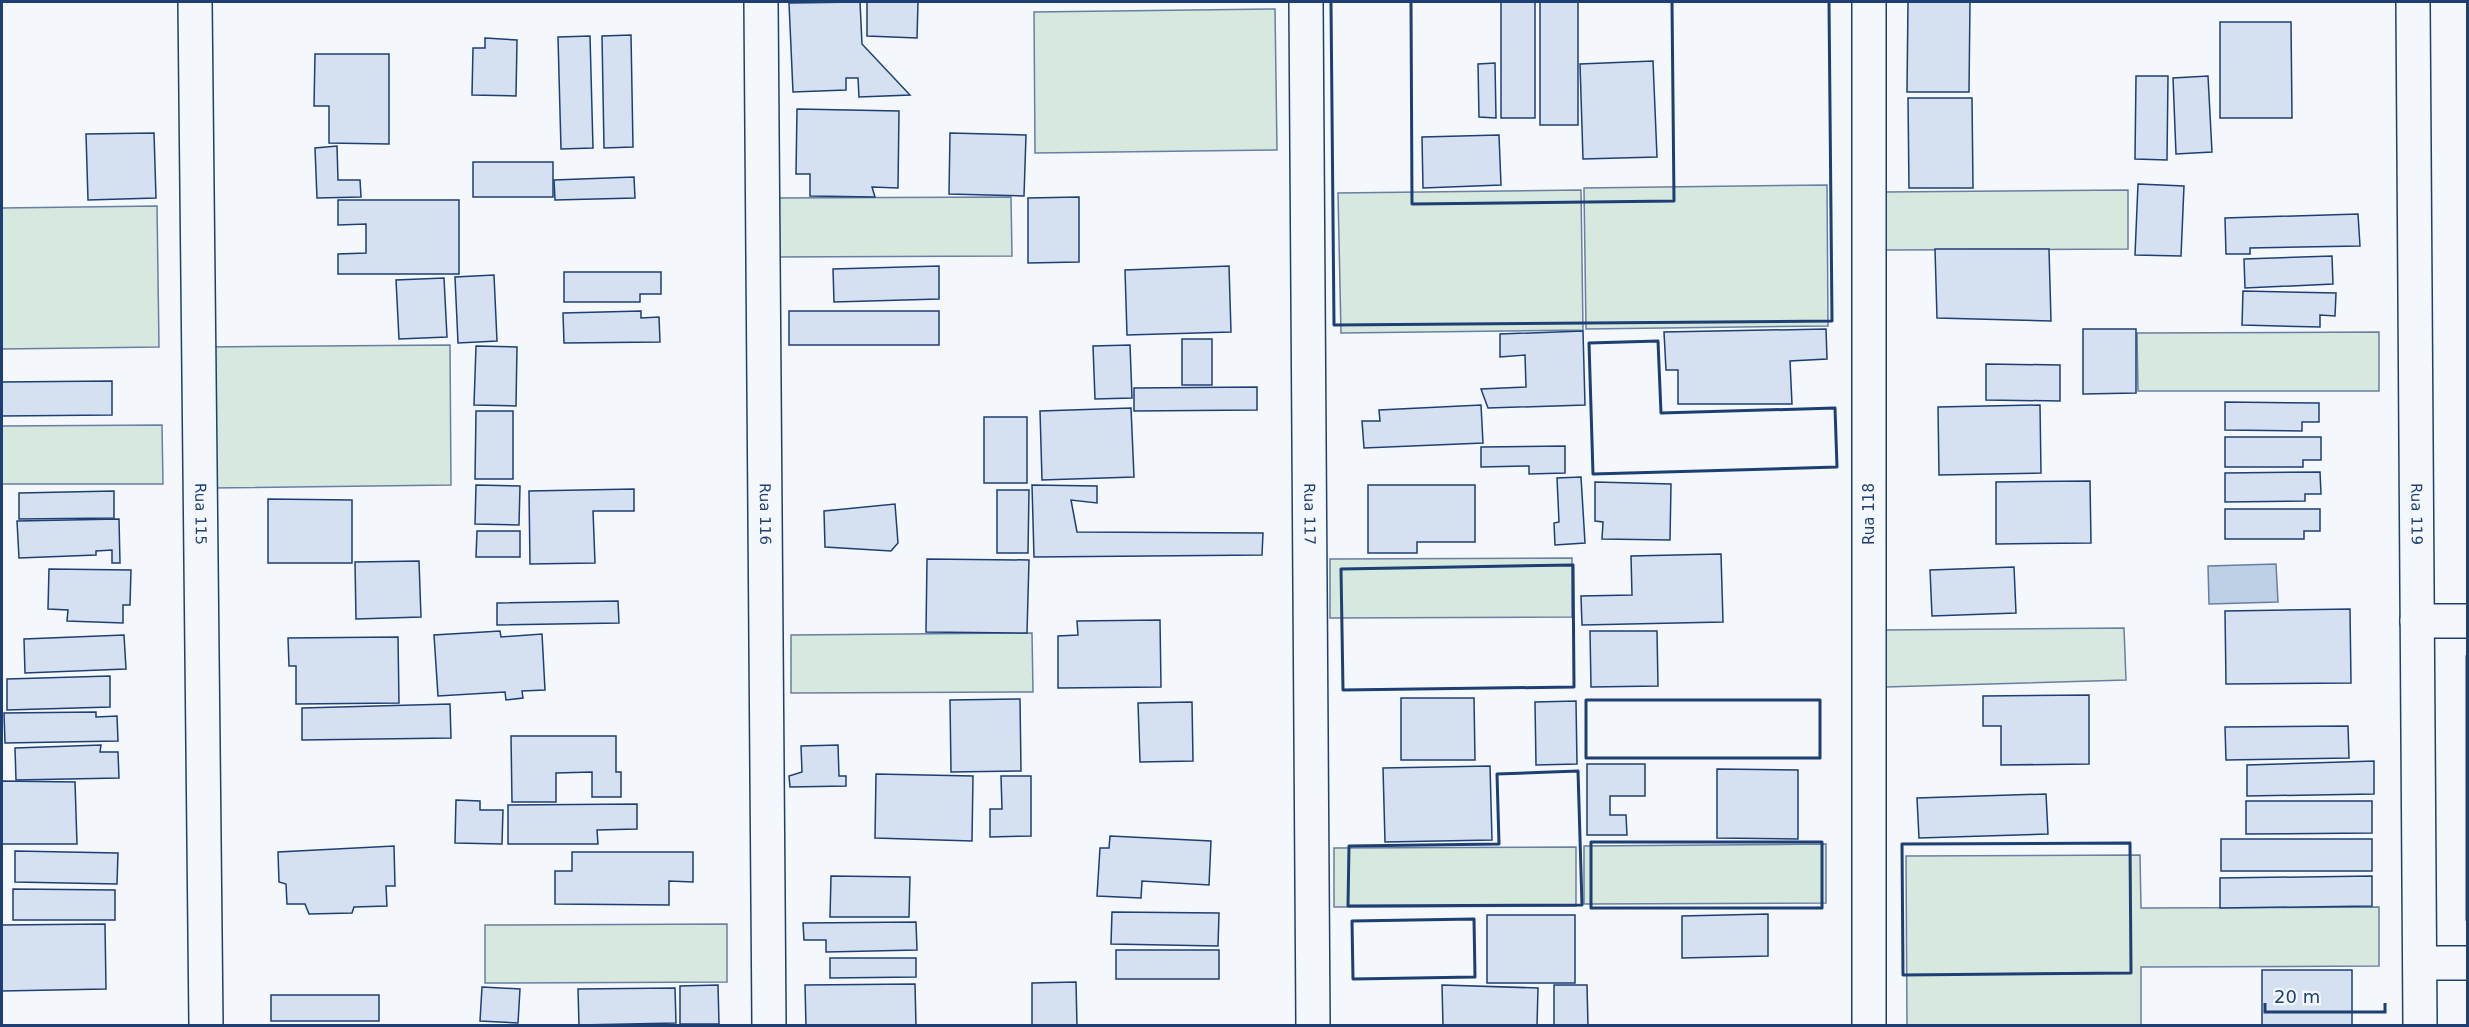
<svg xmlns="http://www.w3.org/2000/svg" width="2469" height="1027" viewBox="0 0 2469 1027" font-family="'DejaVu Sans',sans-serif">
	<style>
		.green { fill: #d7e8df; stroke: #687fa3; stroke-width: 1.5 }
		.water { fill: #bed0e5; stroke: #687fa3; stroke-width: 1.5 }
		.building { fill: #d5e0f0; stroke: #1d3f73; stroke-width: 1.5 }
		.lines { fill: none; stroke-linecap: round; stroke-linejoin: round }
		.street-casing { stroke: #1d3f73; stroke-width: 36 }
		.street { stroke: #f4f7fb; stroke-width: 33 }
		.wall { stroke: #1d3f73; stroke-width: 3 }
		.labels { text-anchor: middle; stroke-width: 4.5; stroke-linejoin: round; paint-order: stroke }
		.street-label { font-size: 15px; fill: #1d3f73; stroke: #f4f7fb }
	</style>
	<rect width="100%" height="100%" fill="#f4f7fb"/>
	<g class="green">
		<polygon points="1275,9 1277,150 1035,153 1034,12"/>
		<polygon points="1827,185 1828,326 1586,329 1584,188"/>
		<polygon points="1581,190 1583,330 1341,333 1338,193"/>
		<polygon points="2128,190 2128,249 1886,250 1886,192"/>
		<polygon points="1011,197 1012,256 770,257 770,198"/>
		<polygon points="157,206 159,347 2,349 2,208"/>
		<polygon points="2379,332 2379,391 2138,391 2137,333"/>
		<polygon points="450,345 451,485 209,488 207,347"/>
		<polygon points="162,425 163,484 2,484 2,426"/>
		<polygon points="1572,558 1572,617 1330,618 1330,559"/>
		<polygon points="2124,628 2126,680 1885,687 1885,630"/>
		<polygon points="1032,633 1033,692 791,693 791,635"/>
		<polygon points="2466,656 2468,656 2467,920 2466,920"/>
		<polygon points="1826,844 1826,903 1584,904 1584,846"/>
		<polygon points="1576,847 1576,906 1334,907 1334,848"/>
		<polygon points="2140,855 2141,908 2379,907 2379,966 2141,967 2141,1025 1907,1025 1906,856"/>
		<polygon points="727,924 727,982 485,983 485,925"/>
	</g>
	<polygon class="water" points="2276,564 2278,602 2209,604 2208,566"/>
	<g class="building">
		<polygon points="860,2 862,44 910,95 859,97 858,78 846,78 846,90 793,92 789,3"/>
		<polygon points="867,2 918,2 917,38 867,36"/>
		<rect x="1501" y="2" width="34" height="116"/>
		<rect x="1540" y="2" width="38" height="123"/>
		<polygon points="1908,2 1970,2 1969,92 1907,92"/>
		<polygon points="2220,22 2291,22 2292,118 2220,118"/>
		<polygon points="631,35 633,147 604,148 602,36"/>
		<polygon points="590,36 593,148 561,149 558,37"/>
		<polygon points="485,38 517,40 516,96 472,95 473,48 485,48"/>
		<polygon points="315,54 389,54 389,144 329,143 329,106 314,106"/>
		<polygon points="1653,61 1657,157 1583,159 1580,64"/>
		<polygon points="1495,63 1496,118 1479,117 1478,64"/>
		<polygon points="2136,76 2168,76 2167,160 2135,159"/>
		<polygon points="2208,76 2212,152 2176,154 2173,78"/>
		<polygon points="1908,98 1972,98 1973,188 1909,188"/>
		<polygon points="797,109 899,111 898,188 872,187 875,197 810,196 810,174 796,174"/>
		<polygon points="154,133 156,198 88,200 86,134"/>
		<polygon points="950,133 1026,135 1024,196 949,194"/>
		<polygon points="1499,135 1501,185 1423,188 1422,137"/>
		<polygon points="337,146 338,180 360,180 361,197 317,198 315,148"/>
		<rect x="473" y="162" width="80" height="35"/>
		<polygon points="634,177 635,198 555,200 554,180"/>
		<polygon points="2138,184 2184,186 2181,256 2135,255"/>
		<polygon points="1079,197 1079,262 1028,263 1028,198"/>
		<polygon points="338,200 459,200 459,274 338,274 338,254 366,253 366,224 338,225"/>
		<polygon points="2358,214 2360,246 2250,248 2250,254 2226,254 2225,218"/>
		<polygon points="1935,249 2049,249 2051,321 1937,318"/>
		<polygon points="2332,256 2333,284 2245,288 2244,259"/>
		<polygon points="939,266 939,299 834,302 833,269"/>
		<polygon points="1229,266 1231,332 1127,335 1125,270"/>
		<polygon points="564,272 661,272 661,294 640,294 640,302 564,302"/>
		<polygon points="494,275 497,341 458,343 455,277"/>
		<polygon points="444,278 447,337 399,339 396,280"/>
		<polygon points="2243,291 2336,293 2335,316 2320,315 2320,327 2242,325"/>
		<polygon points="641,311 641,318 659,317 660,342 564,343 563,313"/>
		<rect x="789" y="311" width="150" height="34"/>
		<polygon points="1826,329 1827,359 1790,361 1792,404 1678,404 1678,370 1666,370 1664,332"/>
		<polygon points="2083,329 2136,329 2136,393 2083,394"/>
		<polygon points="1583,331 1585,405 1488,408 1481,389 1526,387 1525,355 1500,357 1500,334"/>
		<rect x="1182" y="339" width="30" height="46"/>
		<polygon points="1130,345 1132,398 1095,399 1093,346"/>
		<polygon points="476,346 517,347 516,406 474,405"/>
		<polygon points="1986,364 2060,365 2060,401 1986,400"/>
		<polygon points="112,381 112,415 2,416 2,382"/>
		<polygon points="1257,387 1257,410 1134,411 1134,388"/>
		<polygon points="2225,402 2319,403 2319,422 2302,422 2302,431 2225,430"/>
		<polygon points="1481,405 1483,443 1364,448 1362,421 1380,421 1379,410"/>
		<polygon points="2040,405 2041,473 1939,475 1938,407"/>
		<polygon points="1131,408 1134,477 1042,480 1040,411"/>
		<polygon points="476,411 513,411 513,479 475,479"/>
		<rect x="984" y="417" width="43" height="66"/>
		<polygon points="2225,437 2321,437 2321,460 2303,460 2303,467 2225,467"/>
		<polygon points="1565,446 1565,473 1529,474 1529,466 1481,467 1481,447"/>
		<polygon points="2320,472 2321,494 2305,494 2305,501 2225,502 2225,473"/>
		<polygon points="1581,477 1585,543 1555,545 1554,523 1559,522 1557,478"/>
		<polygon points="2090,481 2091,543 1996,544 1996,482"/>
		<polygon points="1595,482 1671,484 1670,540 1602,539 1603,522 1595,521"/>
		<polygon points="476,485 520,486 519,525 475,524"/>
		<polygon points="1032,485 1097,486 1097,503 1071,500 1077,532 1263,533 1262,555 1034,557"/>
		<polygon points="1368,485 1475,485 1475,542 1417,542 1417,553 1368,553"/>
		<polygon points="634,489 634,511 593,511 595,563 530,564 529,491"/>
		<polygon points="997,490 1029,490 1028,553 997,553"/>
		<polygon points="114,491 114,518 19,519 19,493"/>
		<polygon points="268,499 352,500 352,563 268,563"/>
		<polygon points="895,504 898,543 891,551 825,547 824,511"/>
		<polygon points="2225,509 2320,509 2320,531 2304,531 2304,539 2225,539"/>
		<polygon points="119,519 120,563 112,563 112,550 96,551 96,555 19,558 17,521"/>
		<polygon points="477,531 520,531 520,557 476,557"/>
		<polygon points="1721,554 1723,622 1582,625 1581,596 1632,595 1631,556"/>
		<polygon points="927,559 1029,560 1027,633 926,632"/>
		<polygon points="419,561 421,617 356,619 355,562"/>
		<polygon points="2014,567 2016,613 1932,616 1930,570"/>
		<polygon points="49,569 131,570 130,605 123,605 123,623 67,621 68,610 48,609"/>
		<polygon points="618,601 619,623 497,625 497,603"/>
		<polygon points="2350,609 2351,683 2226,684 2225,611"/>
		<polygon points="1160,620 1161,687 1058,688 1058,636 1078,635 1077,621"/>
		<polygon points="500,631 501,637 542,634 545,690 522,691 523,698 506,700 505,692 438,696 434,635"/>
		<polygon points="1590,631 1657,631 1658,686 1591,687"/>
		<polygon points="124,635 126,669 25,673 24,639"/>
		<polygon points="398,637 399,703 296,704 296,666 289,666 288,638"/>
		<polygon points="110,676 110,707 7,710 7,679"/>
		<polygon points="2089,695 2089,764 2001,765 2001,726 1983,726 1983,696"/>
		<polygon points="1401,698 1474,698 1475,760 1401,760"/>
		<polygon points="1020,699 1021,771 951,772 950,700"/>
		<polygon points="1576,701 1577,764 1536,765 1535,702"/>
		<polygon points="1192,702 1193,761 1140,762 1138,703"/>
		<polygon points="450,704 451,738 302,740 302,708"/>
		<polygon points="96,712 96,717 117,716 118,741 5,743 4,713"/>
		<polygon points="2348,726 2349,758 2226,760 2225,727"/>
		<polygon points="511,736 616,736 616,772 621,772 621,797 592,797 592,772 556,773 556,802 512,802"/>
		<polygon points="101,745 100,752 118,752 119,778 16,780 15,748"/>
		<polygon points="838,745 839,776 846,776 846,786 790,787 789,776 802,772 801,746"/>
		<polygon points="2374,761 2374,794 2247,796 2247,765"/>
		<polygon points="1587,764 1645,764 1645,796 1610,796 1610,815 1626,815 1627,835 1587,835"/>
		<polygon points="1490,766 1492,840 1385,842 1383,768"/>
		<polygon points="1717,769 1798,770 1798,839 1717,838"/>
		<polygon points="876,774 973,776 972,841 875,838"/>
		<polygon points="1001,776 1031,776 1031,836 990,837 990,809 1002,809"/>
		<polygon points="2,781 75,782 77,844 2,844"/>
		<polygon points="2046,794 2048,834 1919,838 1917,798"/>
		<polygon points="456,800 480,801 480,810 503,810 502,844 455,843"/>
		<polygon points="2246,801 2372,801 2372,833 2246,834"/>
		<polygon points="637,804 637,829 597,830 598,844 508,844 508,805"/>
		<polygon points="1110,836 1211,841 1209,885 1142,881 1141,898 1097,896 1100,848 1109,848"/>
		<rect x="2221" y="839" width="151" height="32"/>
		<polygon points="394,846 395,886 386,886 387,906 354,907 352,913 309,914 305,904 287,904 286,884 279,882 278,852"/>
		<polygon points="15,851 118,853 117,884 15,882"/>
		<polygon points="572,852 693,852 693,882 669,881 669,905 555,904 555,871 572,871"/>
		<polygon points="831,876 910,877 909,917 830,917"/>
		<polygon points="2372,876 2372,906 2220,908 2220,878"/>
		<polygon points="13,889 115,890 115,920 13,920"/>
		<polygon points="1112,912 1219,913 1218,946 1111,944"/>
		<polygon points="1768,914 1768,956 1682,958 1682,916"/>
		<rect x="1487" y="915" width="88" height="68"/>
		<polygon points="916,922 917,950 826,952 826,940 804,940 803,923"/>
		<polygon points="105,924 106,989 2,991 2,925"/>
		<rect x="1116" y="950" width="103" height="29"/>
		<polygon points="830,958 916,958 916,977 830,978"/>
		<rect x="2262" y="970" width="90" height="56"/>
		<polygon points="1076,982 1077,1026 1032,1026 1032,983"/>
		<polygon points="915,984 916,1026 806,1026 805,985"/>
		<polygon points="718,985 719,1024 680,1024 680,986"/>
		<polygon points="1442,985 1538,988 1537,1026 1443,1026"/>
		<polygon points="1554,985 1587,985 1588,1026 1554,1026"/>
		<polygon points="482,987 520,989 518,1023 480,1021"/>
		<polygon points="675,988 676,1023 579,1025 578,989"/>
		<rect x="271" y="995" width="108" height="26"/>
	</g>
	<g class="lines">
		<defs>
			<g id="street">
				<path id="s1" d="M195 2 206 1026"/>
				<path id="s2" d="M761 2 769 1026"/>
				<path id="s3" d="M1306 2 1313 1026"/>
				<polyline points="1869,2 1869,1026"/>
				<path id="s4" d="M2413 2 2420 1026"/>
				<polyline points="2417,621 2468,621"/>
				<polyline points="2420,963 2468,963"/>
			</g>
		</defs>
		<use href="#street" class="street-casing"/>
		<use href="#street" class="street"/>
		<g class="wall">
			<polyline points="1331,2 1334,325 1832,321 1829,2"/>
			<polyline points="1411,2 1412,204 1674,201 1672,2"/>
			<polygon points="1658,341 1661,413 1835,408 1837,467 1593,474 1589,343"/>
			<polygon points="1573,565 1574,687 1343,690 1341,569"/>
			<rect x="1586" y="700" width="234" height="58"/>
			<polygon points="1578,771 1582,905 1348,906 1349,846 1499,844 1497,774"/>
			<rect x="1591" y="842" width="231" height="66"/>
			<polygon points="2130,843 2131,973 1903,975 1902,844"/>
			<polygon points="1474,919 1475,977 1353,979 1352,921"/>
		</g>
	</g>
	<g class="labels">
		<g class="street-label">
			<text dy="5" stroke="none"><textPath href="#s1" startOffset="512">Rua 115</textPath></text>
			<text dy="5" stroke="none"><textPath href="#s2" startOffset="512">Rua 116</textPath></text>
			<text dy="5" stroke="none"><textPath href="#s3" startOffset="512">Rua 117</textPath></text>
			<text transform="translate(1869 514) rotate(-90)" y="5">Rua 118</text>
			<text dy="5" stroke="none"><textPath href="#s4" startOffset="512">Rua 119</textPath></text>
		</g>
	</g>
	<rect width="2469" height="1027" fill="none" stroke="#1d3f73" stroke-width="6"/>
	<path d="M2265 1003v9h120v-9" fill="none" stroke="#1d3f73" stroke-width="3"/>
	<text x="2274" y="1003" font-size="18" fill="#1d3f73" stroke="#f4f7fb" stroke-width="4.5" paint-order="stroke">20 m</text>
</svg>
